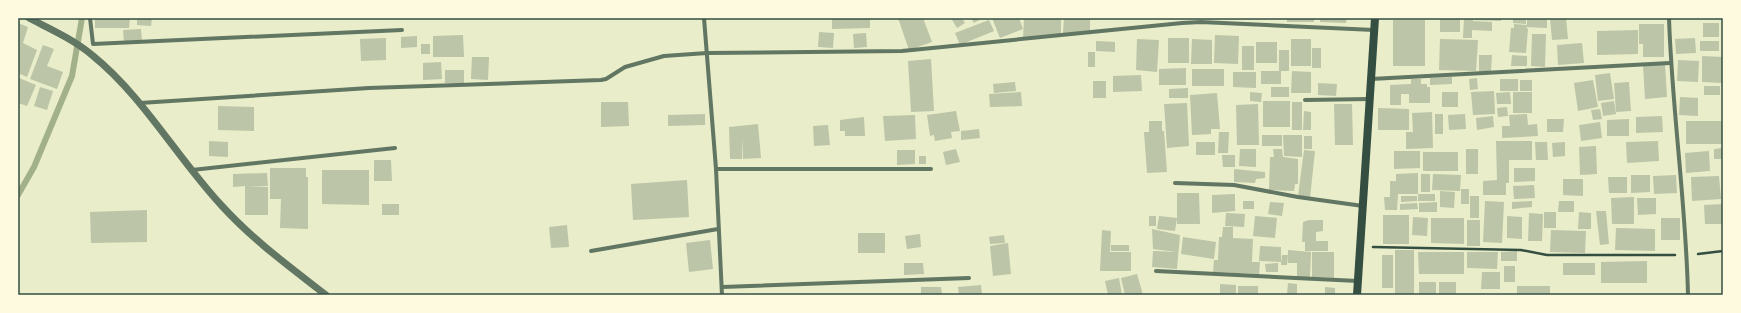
<svg xmlns="http://www.w3.org/2000/svg" width="1741" height="313" viewBox="0 0 1741 313" font-family="Barlow,sans-serif">
	<style>
		.lines { fill: none; stroke-linecap: round; stroke-linejoin: round }
		.stream { stroke: #a3b18a; stroke-width: 6 }
		.building { fill: #bcc5a7 }
		.path { stroke: #344e41; stroke-width: 2.5 }
		.minor { stroke: #617663; stroke-width: 4 }
		.tertiary { stroke: #617663; stroke-width: 7 }
		.secondary { stroke: #344e41; stroke-width: 8 }
		.neatline { fill: none; stroke: #344e41; stroke-width: 1.5 }
	</style>
	<rect width="100%" height="100%" fill="#e9edc9"/>
	<g class="lines">
		<polyline class="stream" points="18,195 34,167 72,76 82,18"/>
	</g>
	<g class="building">
		<polygon points="95,18 130,18 129,28 95,28"/>
		<polygon points="137,18 152,18 151,26 137,25"/>
		<polygon points="832,18 870,18 870,28 832,29"/>
		<polygon points="898,18 923,18 932,42 909,50"/>
		<polygon points="951,18 962,18 965,23 957,28"/>
		<polygon points="971,18 983,18 974,23"/>
		<polygon points="992,18 1019,18 1023,29 1000,38"/>
		<polygon points="1024,18 1061,18 1061,35 1023,39"/>
		<polygon points="1064,18 1090,18 1090,33 1063,33"/>
		<rect x="1287" y="18" width="27" height="4"/>
		<polygon points="1320,18 1347,18 1346,23 1320,22"/>
		<rect x="1440" y="18" width="20" height="14"/>
		<polygon points="1464,18 1473,18 1473,21 1492,22 1492,31 1472,30 1472,38 1463,38"/>
		<polygon points="1474,18 1501,18 1501,21 1474,20"/>
		<polygon points="1513,18 1526,18 1526,24 1513,23"/>
		<polygon points="1527,18 1547,18 1547,28 1526,27 1528,29 1526,53 1509,52 1511,28 1514,28 1514,24 1527,25"/>
		<polygon points="1550,18 1566,18 1568,39 1552,40"/>
		<polygon points="989,20 994,31 960,45 955,33"/>
		<rect x="1393" y="20" width="32" height="46"/>
		<polygon points="18,23 28,27 23,43 37,50 27,77 18,73"/>
		<rect x="1703" y="23" width="16" height="14"/>
		<polygon points="1639,24 1664,24 1664,57 1643,57 1643,44 1639,44"/>
		<polygon points="141,29 142,41 124,42 123,30"/>
		<polygon points="1638,30 1638,54 1597,55 1597,31"/>
		<polygon points="819,32 834,33 833,48 818,47"/>
		<polygon points="866,33 867,47 854,48 853,34"/>
		<polygon points="1532,34 1546,34 1545,67 1531,66"/>
		<polygon points="463,35 464,57 433,57 433,36"/>
		<polygon points="1215,35 1239,36 1238,64 1214,63"/>
		<polygon points="417,36 417,47 401,48 401,37"/>
		<polygon points="386,38 386,60 361,61 360,39"/>
		<rect x="1168" y="38" width="21" height="25"/>
		<polygon points="1695,38 1696,53 1676,54 1675,39"/>
		<polygon points="1137,39 1159,40 1157,72 1136,70"/>
		<polygon points="1192,39 1212,40 1212,64 1191,64"/>
		<rect x="1291" y="39" width="20" height="27"/>
		<polygon points="1440,39 1478,40 1476,71 1439,70"/>
		<polygon points="1096,41 1115,42 1115,52 1096,51"/>
		<rect x="1700" y="41" width="19" height="10"/>
		<rect x="1256" y="42" width="21" height="21"/>
		<polygon points="1582,43 1584,63 1558,65 1557,45"/>
		<rect x="421" y="44" width="9" height="10"/>
		<polygon points="43,45 54,49 47,66 63,72 57,89 30,79"/>
		<rect x="1242" y="46" width="12" height="24"/>
		<rect x="1312" y="48" width="9" height="20"/>
		<polygon points="1279,50 1289,50 1289,71 1281,71 1281,84 1261,84 1261,71 1279,71"/>
		<rect x="1088" y="52" width="7" height="15"/>
		<polygon points="1479,55 1492,55 1491,71 1479,71"/>
		<polygon points="1512,55 1527,56 1527,66 1511,66"/>
		<polygon points="1702,56 1723,57 1723,83 1702,82"/>
		<polygon points="472,57 489,57 488,80 471,79"/>
		<polygon points="931,59 934,111 911,112 908,61"/>
		<polygon points="1678,60 1699,61 1698,82 1677,81"/>
		<polygon points="441,62 442,79 423,80 423,63"/>
		<polygon points="1665,64 1667,97 1645,99 1643,66"/>
		<polygon points="1186,68 1186,85 1159,85 1159,69"/>
		<rect x="1192" y="69" width="32" height="17"/>
		<rect x="445" y="70" width="19" height="13"/>
		<polygon points="1292,71 1311,72 1311,93 1291,93"/>
		<polygon points="1233,72 1256,72 1256,88 1233,87"/>
		<polygon points="1610,73 1614,99 1598,101 1595,75"/>
		<polygon points="1141,75 1142,91 1113,92 1113,76"/>
		<polygon points="1452,77 1452,84 1430,85 1430,78"/>
		<polygon points="19,78 36,85 27,106 18,103"/>
		<polygon points="1477,78 1478,89 1470,90 1469,79"/>
		<polygon points="1411,79 1421,79 1421,84 1427,84 1427,87 1430,87 1430,103 1409,103 1409,94 1401,94 1401,105 1390,105 1390,85 1411,84"/>
		<rect x="1500" y="79" width="18" height="12"/>
		<rect x="1520" y="80" width="12" height="11"/>
		<polygon points="1593,80 1598,107 1578,111 1574,83"/>
		<rect x="1093" y="81" width="13" height="17"/>
		<polygon points="1015,82 1016,91 994,93 993,84"/>
		<polygon points="1629,82 1631,111 1616,112 1614,83"/>
		<polygon points="1318,83 1337,84 1336,96 1318,95"/>
		<rect x="1704" y="86" width="16" height="9"/>
		<polygon points="40,87 53,91 47,110 34,106"/>
		<rect x="1271" y="87" width="18" height="10"/>
		<polygon points="1188,88 1188,98 1169,98 1169,89"/>
		<polygon points="1494,91 1495,114 1473,115 1471,92"/>
		<polygon points="1021,92 1022,106 990,107 989,94"/>
		<polygon points="1250,92 1262,93 1261,102 1250,101"/>
		<rect x="1442" y="92" width="16" height="15"/>
		<polygon points="1510,92 1511,104 1497,104 1496,93"/>
		<rect x="1513" y="92" width="19" height="21"/>
		<polygon points="1217,93 1220,129 1211,129 1211,134 1192,135 1190,95"/>
		<polygon points="1680,97 1698,98 1698,116 1679,115"/>
		<rect x="1263" y="101" width="27" height="26"/>
		<polygon points="1614,101 1616,114 1603,116 1601,103"/>
		<polygon points="601,102 628,102 629,126 601,127"/>
		<rect x="1292" y="102" width="10" height="28"/>
		<polygon points="1187,103 1189,146 1167,148 1164,104"/>
		<polygon points="1258,104 1259,145 1237,145 1236,105"/>
		<polygon points="1334,104 1352,104 1353,145 1335,145"/>
		<polygon points="218,106 254,107 254,131 218,130"/>
		<polygon points="1507,107 1508,116 1498,117 1497,108"/>
		<polygon points="1378,108 1409,109 1409,130 1378,130"/>
		<polygon points="1600,109 1602,119 1593,120 1591,110"/>
		<polygon points="956,111 960,131 951,132 952,138 935,141 934,135 930,136 927,115"/>
		<polygon points="1304,111 1311,112 1311,130 1303,130"/>
		<polygon points="1432,112 1433,148 1406,149 1406,132 1413,132 1412,113"/>
		<polygon points="705,114 705,125 668,126 668,115"/>
		<rect x="1435" y="114" width="8" height="20"/>
		<polygon points="1465,114 1466,129 1449,130 1448,115"/>
		<polygon points="1527,114 1528,125 1537,124 1538,136 1502,138 1502,126 1510,126 1509,115"/>
		<polygon points="915,115 916,139 885,141 883,116"/>
		<polygon points="1493,116 1494,127 1477,130 1476,118"/>
		<polygon points="1662,116 1663,132 1636,133 1636,117"/>
		<polygon points="864,117 865,136 845,136 845,131 840,131 840,120"/>
		<polygon points="1547,119 1564,119 1563,132 1547,132"/>
		<polygon points="1629,119 1629,136 1607,136 1607,120"/>
		<polygon points="1149,121 1162,121 1162,131 1164,131 1167,172 1147,173 1144,132 1149,132"/>
		<rect x="1686" y="121" width="37" height="23"/>
		<polygon points="1600,122 1602,138 1581,141 1579,125"/>
		<polygon points="758,124 761,158 743,159 742,137 742,159 730,159 729,127"/>
		<polygon points="828,125 830,145 814,146 813,126"/>
		<polygon points="979,129 980,138 961,140 961,131"/>
		<polygon points="1219,132 1229,132 1228,153 1218,153"/>
		<rect x="1262" y="135" width="20" height="11"/>
		<polygon points="1283,135 1302,135 1302,157 1284,156"/>
		<rect x="1304" y="136" width="8" height="13"/>
		<polygon points="209,141 228,142 228,157 209,156"/>
		<polygon points="1496,141 1532,141 1532,160 1509,160 1509,183 1506,183 1506,195 1483,195 1483,181 1497,180"/>
		<polygon points="1658,141 1659,161 1627,163 1626,142"/>
		<rect x="1196" y="142" width="19" height="13"/>
		<polygon points="1535,142 1547,142 1548,160 1536,160"/>
		<polygon points="1565,142 1565,156 1553,157 1552,143"/>
		<polygon points="1596,146 1597,174 1580,175 1579,147"/>
		<polygon points="1723,148 1723,159 1714,159 1714,149"/>
		<polygon points="956,149 960,162 946,165 943,152"/>
		<polygon points="1240,149 1256,149 1256,167 1239,166"/>
		<polygon points="1273,149 1282,149 1283,157 1298,159 1298,184 1295,184 1294,191 1269,190 1270,157 1274,157"/>
		<rect x="1466" y="149" width="12" height="25"/>
		<polygon points="897,150 915,150 915,164 897,165"/>
		<polygon points="1304,150 1315,151 1310,198 1298,196"/>
		<polygon points="1394,151 1420,151 1420,168 1394,169"/>
		<polygon points="1709,151 1710,171 1686,173 1685,153"/>
		<rect x="1423" y="152" width="35" height="19"/>
		<polygon points="1222,155 1235,155 1235,167 1223,167"/>
		<rect x="919" y="156" width="7" height="8"/>
		<polygon points="374,160 391,160 392,181 374,181"/>
		<polygon points="270,168 306,168 306,177 308,177 308,229 280,228 281,199 270,199"/>
		<polygon points="1514,168 1535,168 1535,181 1514,182"/>
		<polygon points="1234,169 1265,172 1265,178 1256,179 1255,183 1234,182"/>
		<polygon points="322,170 369,170 369,205 322,204"/>
		<polygon points="267,173 268,186 247,187 268,187 268,215 245,215 245,186 233,187 233,174"/>
		<polygon points="1418,173 1418,194 1398,194 1397,210 1385,210 1384,197 1390,197 1390,181 1396,181 1396,174"/>
		<rect x="1421" y="174" width="9" height="18"/>
		<polygon points="1433,174 1461,175 1460,191 1432,190"/>
		<polygon points="1631,175 1650,175 1650,192 1631,193"/>
		<polygon points="1676,175 1677,193 1654,194 1653,176"/>
		<polygon points="1719,176 1721,199 1692,201 1691,177"/>
		<polygon points="1608,177 1627,177 1627,193 1609,193"/>
		<polygon points="1563,179 1583,179 1583,196 1563,195"/>
		<polygon points="687,180 689,217 633,220 631,184"/>
		<polygon points="1534,185 1535,198 1514,199 1513,186"/>
		<rect x="1461" y="189" width="8" height="15"/>
		<polygon points="1440,191 1455,192 1454,208 1440,207"/>
		<polygon points="1177,193 1199,193 1200,224 1177,224"/>
		<polygon points="1235,194 1235,211 1212,213 1212,195"/>
		<rect x="1418" y="194" width="17" height="7"/>
		<polygon points="1401,196 1417,196 1417,201 1401,202"/>
		<rect x="1470" y="196" width="9" height="22"/>
		<polygon points="1634,197 1634,224 1612,224 1611,198"/>
		<polygon points="1637,198 1656,198 1656,214 1638,215"/>
		<rect x="1243" y="201" width="11" height="8"/>
		<polygon points="1485,201 1504,202 1502,243 1483,242"/>
		<polygon points="1532,201 1532,207 1512,209 1512,202"/>
		<polygon points="1559,201 1574,201 1574,212 1558,212"/>
		<polygon points="1270,202 1284,203 1282,216 1268,214"/>
		<polygon points="1437,202 1437,212 1419,212 1419,203"/>
		<polygon points="1417,203 1418,209 1400,210 1400,204"/>
		<rect x="382" y="204" width="17" height="11"/>
		<polygon points="1723,204 1723,224 1705,224 1704,205"/>
		<polygon points="147,210 147,242 91,243 90,212"/>
		<polygon points="1596,211 1606,211 1609,244 1600,245"/>
		<rect x="1544" y="212" width="12" height="16"/>
		<polygon points="1579,212 1591,213 1591,229 1578,229"/>
		<polygon points="1226,213 1245,214 1244,227 1225,226"/>
		<polygon points="1529,213 1543,214 1542,241 1528,241"/>
		<rect x="1383" y="215" width="26" height="29"/>
		<rect x="1149" y="216" width="7" height="10"/>
		<polygon points="1159,216 1177,218 1175,231 1157,229"/>
		<polygon points="1255,216 1277,218 1275,238 1253,236"/>
		<polygon points="1507,216 1522,217 1522,239 1507,238"/>
		<polygon points="1413,217 1428,218 1427,236 1412,235"/>
		<polygon points="1431,218 1464,218 1464,244 1431,243"/>
		<rect x="1661" y="218" width="19" height="22"/>
		<polygon points="1309,220 1323,220 1323,231 1316,232 1316,241 1328,241 1328,251 1305,251 1305,242 1302,242 1303,222"/>
		<rect x="1467" y="220" width="13" height="26"/>
		<polygon points="567,225 569,247 551,248 549,227"/>
		<polygon points="1223,227 1233,227 1233,238 1253,239 1252,262 1260,262 1259,274 1213,272 1214,260 1218,260 1219,237 1222,237"/>
		<polygon points="1616,228 1655,229 1655,251 1615,250"/>
		<polygon points="1152,229 1180,235 1177,269 1152,267 1153,251 1177,252 1153,249"/>
		<polygon points="1102,230 1111,231 1110,252 1131,252 1131,271 1100,271"/>
		<polygon points="1551,230 1586,231 1585,253 1550,252"/>
		<rect x="858" y="233" width="27" height="20"/>
		<polygon points="920,234 921,247 907,249 905,236"/>
		<polygon points="1004,235 1005,243 990,244 989,237"/>
		<polygon points="1183,237 1216,242 1214,259 1181,254"/>
		<polygon points="710,240 713,269 689,272 686,243"/>
		<polygon points="1008,243 1011,274 993,276 990,246"/>
		<rect x="1111" y="245" width="18" height="6"/>
		<polygon points="1260,246 1281,247 1281,262 1259,261"/>
		<polygon points="1288,250 1311,252 1310,277 1297,277 1297,263 1288,263"/>
		<rect x="1395" y="250" width="19" height="45"/>
		<polygon points="1517,251 1517,261 1501,261 1501,252"/>
		<polygon points="1312,252 1334,252 1334,278 1312,277"/>
		<polygon points="1418,252 1464,252 1464,274 1419,274"/>
		<polygon points="1467,252 1498,252 1497,269 1467,268"/>
		<polygon points="1282,255 1288,255 1287,265 1281,265"/>
		<rect x="1382" y="255" width="11" height="33"/>
		<polygon points="1647,261 1647,283 1601,283 1601,262"/>
		<polygon points="904,263 923,263 924,274 904,275"/>
		<polygon points="1278,263 1278,272 1266,272 1265,264"/>
		<rect x="1563" y="263" width="32" height="12"/>
		<rect x="1504" y="266" width="11" height="16"/>
		<polygon points="1482,272 1500,272 1500,289 1481,289"/>
		<polygon points="1137,274 1143,295 1125,295 1121,278"/>
		<polygon points="1119,278 1122,295 1108,295 1105,281"/>
		<rect x="1419" y="282" width="17" height="13"/>
		<rect x="1439" y="282" width="17" height="12"/>
		<polygon points="1288,283 1297,284 1297,295 1287,295"/>
		<polygon points="1220,284 1236,285 1236,295 1220,295"/>
		<polygon points="981,285 982,295 959,295 958,287"/>
		<rect x="1238" y="286" width="20" height="9"/>
		<rect x="1517" y="286" width="33" height="9"/>
		<polygon points="921,287 941,287 942,295 921,295"/>
		<polygon points="1325,287 1335,288 1335,295 1325,295"/>
	</g>
	<g class="lines">
		<g class="path">
			<polyline points="1373,247 1521,250 1547,255 1675,255"/>
			<polyline points="1698,254 1723,251"/>
		</g>
		<g class="minor">
			<polyline points="90,18 93,44 402,30"/>
			<polyline points="704,18 716,169 722,295"/>
			<path d="M1669 18C1672 111 1686 202 1688 295"/>
			<polyline points="1371,79 1670,63"/>
			<polyline points="1305,100 1369,99"/>
			<polyline points="140,103 369,88 601,80 606,79 625,67 664,56 707,53 902,51 1182,23 1201,22 1374,30"/>
			<polyline points="716,169 931,169"/>
			<polyline points="192,170 395,148"/>
			<polyline points="1175,183 1234,185 1298,197 1363,206"/>
			<polyline points="591,251 718,229"/>
			<polyline points="1156,271 1358,281"/>
			<polyline points="722,287 969,278"/>
		</g>
		<path class="tertiary" d="M29 18C50 29 73 39 92 55 144 97 177 158 222 206 253 240 290 267 326 295"/>
		<polyline class="secondary" points="1357,295 1375,18"/>
	</g>
	<rect width="1741" height="313" fill="none" stroke="#fefae0" stroke-width="38"/>
	<rect x="19" y="19" width="1703" height="275" class="neatline"/>
</svg>
